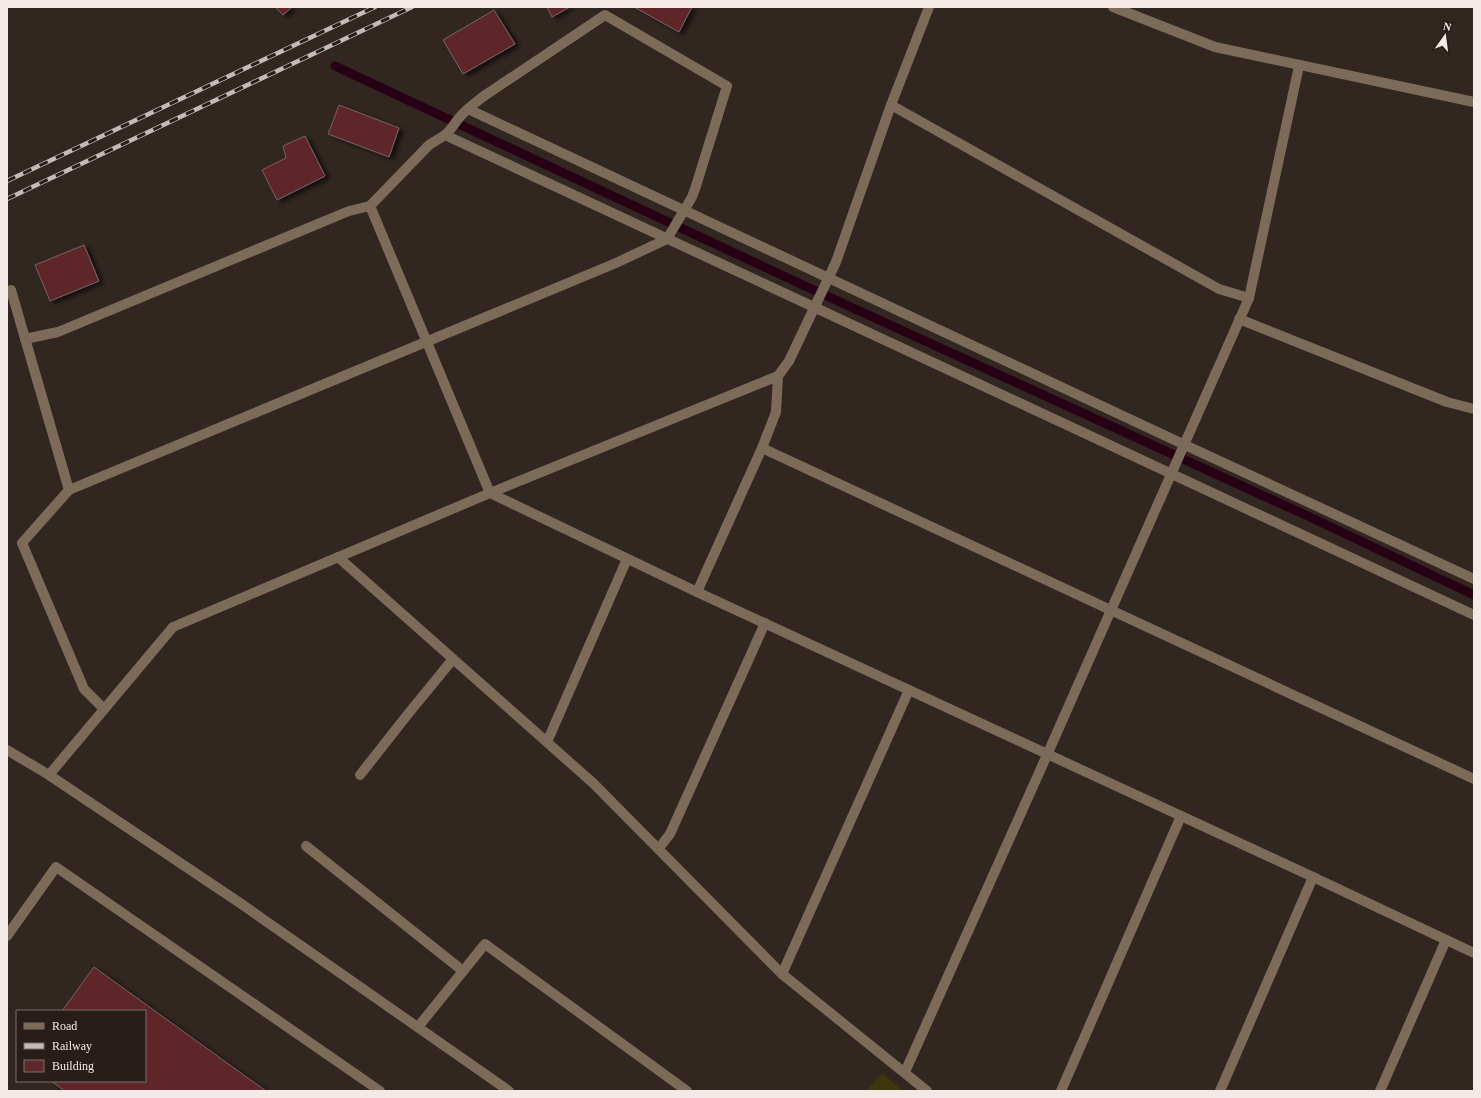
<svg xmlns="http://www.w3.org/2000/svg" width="1481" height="1098" viewBox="0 0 1481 1098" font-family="Georgia,serif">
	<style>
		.green { fill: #3d360c }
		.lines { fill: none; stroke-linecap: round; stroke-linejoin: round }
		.stream { stroke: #270016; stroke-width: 9 }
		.building { fill: #5e282c; stroke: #736363; filter: url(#shadow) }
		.service { stroke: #7c6b58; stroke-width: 10 }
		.minor { stroke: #7c6b58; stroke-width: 10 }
		.tertiary { stroke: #7c6b58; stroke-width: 10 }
		.rail-casing { stroke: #c4bab7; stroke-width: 4.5 }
		.rail { stroke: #281d18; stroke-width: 3; stroke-dasharray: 9; stroke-linecap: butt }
	</style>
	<defs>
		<filter id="shadow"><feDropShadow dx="4.5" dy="2.5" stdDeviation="2" flood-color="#0009"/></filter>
	</defs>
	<rect width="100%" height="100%" fill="#322621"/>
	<polygon class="green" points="882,1073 903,1091 866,1091"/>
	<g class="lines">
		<polyline class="stream" points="335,66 805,286 1312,518 1474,595"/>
	</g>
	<g class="building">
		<polygon points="275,7 292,7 283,15"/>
		<polygon points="547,7 570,7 552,17"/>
		<polygon points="634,7 692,7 679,32"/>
		<polygon points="494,10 515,44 463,74 443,40"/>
		<polygon points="339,105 399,128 389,157 328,134"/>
		<polygon points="305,136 325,176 277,200 262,170 286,158 283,146"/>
		<polygon points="84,245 99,281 50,301 35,265"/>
		<polygon points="94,967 266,1091 65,1091 51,1081 145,1081 145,1011 62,1011"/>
	</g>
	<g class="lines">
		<g class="service">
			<polyline points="306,846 463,971"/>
			<polyline points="7,936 56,867 380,1091"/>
		</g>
		<g class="minor">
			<polyline points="1113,7 1215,47 1474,102"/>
			<polyline points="891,105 1219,289 1249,298"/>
			<polyline points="468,109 1185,445 1474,579"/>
			<polyline points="7,292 11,290 69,490"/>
			<polyline points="1239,319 1447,402 1474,409"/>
			<polyline points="25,339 58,332 349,211 370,206"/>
			<polyline points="762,448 1474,779"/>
			<polyline points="338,557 593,783 782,974 927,1091"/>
			<polyline points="697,592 762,448 776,412 778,376"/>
			<polyline points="1474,615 445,135 429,145 370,206 490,493 697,592 1313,877 1474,953"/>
			<path d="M104 709 84 689 22 543 69 490 616 263 667 239 692 197 696 186 727 86 605 15 484 96C475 103 466 109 459 118 454 124 451 130 445 135"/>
			<polyline points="547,742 627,559"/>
			<polyline points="49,775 173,627 490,493 778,376 789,361 836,262 891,105 929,7"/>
			<polyline points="360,775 408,714 453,659"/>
			<polyline points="659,848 670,834 765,623"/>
			<polyline points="782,974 909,690"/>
			<polyline points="418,1027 485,944 687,1091"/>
			<polyline points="905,1072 1047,755 1249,298 1299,66"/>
			<polyline points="1061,1091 1181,816"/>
			<polyline points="1220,1091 1313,877"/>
			<polyline points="1380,1091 1446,940"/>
		</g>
		<polyline class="tertiary" points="7,750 49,775 240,903 509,1091"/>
		<defs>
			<g id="rail">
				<polyline points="7,181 375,7"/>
				<polyline points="7,199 412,7"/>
			</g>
		</defs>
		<use href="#rail" class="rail-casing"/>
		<use href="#rail" class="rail"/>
	</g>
	<rect width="1481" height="1098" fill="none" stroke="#f3eae7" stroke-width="16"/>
	<rect x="16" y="1010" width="130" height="72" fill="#281d18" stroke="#796f6b"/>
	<rect x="24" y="1023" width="20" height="6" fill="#7c6b58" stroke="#796f6b"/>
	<text x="52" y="1030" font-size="12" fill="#f3eae7">Road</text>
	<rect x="24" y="1043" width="20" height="6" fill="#c4bab7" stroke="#796f6b"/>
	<text x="52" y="1050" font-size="12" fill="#f3eae7">Railway</text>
	<rect x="24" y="1060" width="20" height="12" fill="#5e282c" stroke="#796f6b"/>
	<text x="52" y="1070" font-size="12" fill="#f3eae7">Building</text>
	<g transform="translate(1445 36) rotate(14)" stroke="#281d18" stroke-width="3" paint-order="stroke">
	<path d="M0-3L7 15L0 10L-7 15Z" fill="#f3eae7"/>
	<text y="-6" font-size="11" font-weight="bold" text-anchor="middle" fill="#f3eae7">N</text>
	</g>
</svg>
